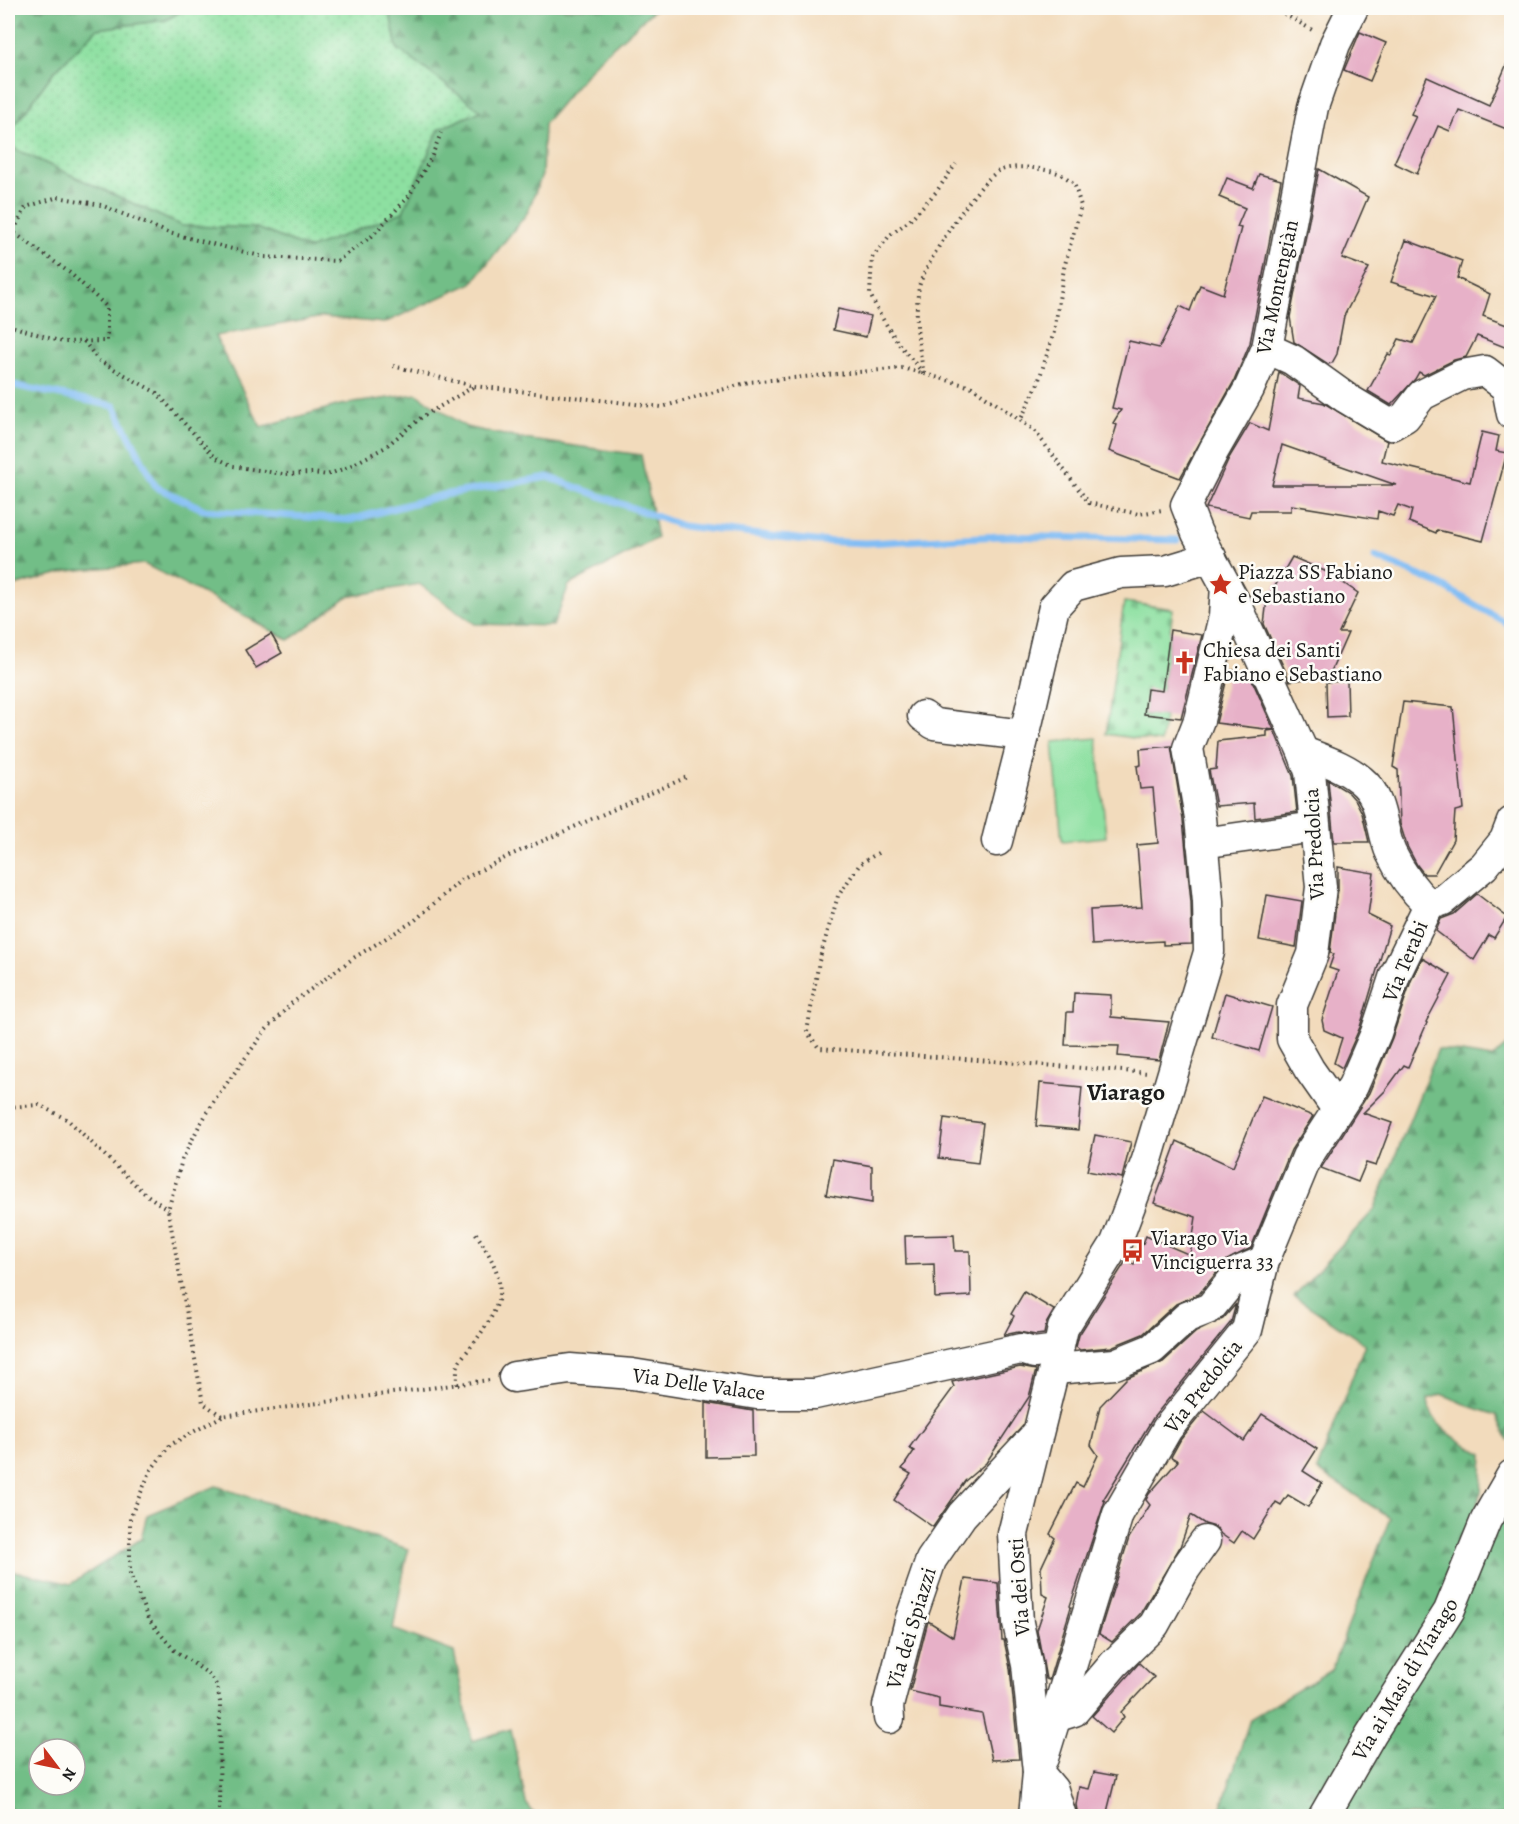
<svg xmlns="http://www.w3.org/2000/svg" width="1519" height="1824" viewBox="0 0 1519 1824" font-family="Alegreya,serif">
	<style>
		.grass { fill: url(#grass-dots); stroke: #547e5e; stroke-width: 1.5 }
		.forest { fill: url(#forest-firs); stroke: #476d52; stroke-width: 1.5; fill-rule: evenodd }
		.cemetery { fill: url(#cemetery-stones); stroke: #547e5e; stroke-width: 1.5 }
		.pitch { fill: #8de0a1; stroke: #547e5e; stroke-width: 1.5 }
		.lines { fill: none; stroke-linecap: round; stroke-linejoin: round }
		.stream { stroke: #82bdf4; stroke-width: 7 }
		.building { fill: #e7b1c8; fill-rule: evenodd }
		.minor-casing { stroke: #3c3934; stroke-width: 33 }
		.path { stroke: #3c3934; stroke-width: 4; stroke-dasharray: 1.5 4.5; stroke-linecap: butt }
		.minor { stroke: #fff; stroke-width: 30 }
		.labels { text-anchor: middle; stroke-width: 5; stroke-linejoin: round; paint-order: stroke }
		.street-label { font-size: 21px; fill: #1c1c1c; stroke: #fdfcf7 }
		.poi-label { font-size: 21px; fill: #1c1c1c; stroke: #fdfcf7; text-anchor: start }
		.quarter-label { font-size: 24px; font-weight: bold; fill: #1c1c1c; stroke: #fdfcf7 }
	</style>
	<defs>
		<pattern id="grass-dots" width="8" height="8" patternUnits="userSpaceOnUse" patternTransform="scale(1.5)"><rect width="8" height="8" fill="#8de0a1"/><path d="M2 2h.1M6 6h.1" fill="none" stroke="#79c08a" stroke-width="1.8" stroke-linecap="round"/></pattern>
		<pattern id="forest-firs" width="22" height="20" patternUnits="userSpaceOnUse" patternTransform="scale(1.5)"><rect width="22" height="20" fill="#72be87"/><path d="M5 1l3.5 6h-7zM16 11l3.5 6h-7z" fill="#5d9a6e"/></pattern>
		<pattern id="cemetery-stones" width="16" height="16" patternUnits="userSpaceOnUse" patternTransform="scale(1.5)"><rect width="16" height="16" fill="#8de0a1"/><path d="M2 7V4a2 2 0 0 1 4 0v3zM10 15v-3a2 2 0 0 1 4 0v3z" fill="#79c08a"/></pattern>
	</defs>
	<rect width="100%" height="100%" fill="#fdfcf7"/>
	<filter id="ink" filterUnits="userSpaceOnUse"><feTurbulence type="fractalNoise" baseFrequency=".0167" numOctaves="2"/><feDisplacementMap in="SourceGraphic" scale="12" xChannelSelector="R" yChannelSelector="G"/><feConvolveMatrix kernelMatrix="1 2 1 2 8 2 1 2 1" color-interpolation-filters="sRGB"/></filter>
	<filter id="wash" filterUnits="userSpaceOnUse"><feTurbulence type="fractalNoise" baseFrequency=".008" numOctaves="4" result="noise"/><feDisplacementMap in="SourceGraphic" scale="24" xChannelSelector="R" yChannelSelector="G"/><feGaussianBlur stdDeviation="1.35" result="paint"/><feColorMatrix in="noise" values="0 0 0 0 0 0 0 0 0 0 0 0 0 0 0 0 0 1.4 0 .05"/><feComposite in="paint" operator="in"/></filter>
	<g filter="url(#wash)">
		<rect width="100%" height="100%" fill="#f2dbbc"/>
		<polygon class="grass" points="187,8 389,8 397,48 481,111 439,129 403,212 309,249 257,228 182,226 8,146 8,135 52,74 97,29 166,20"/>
		<g class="forest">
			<polygon points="8,8 187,8 166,20 97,29 52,74 8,135"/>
			<polygon points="389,8 656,8 596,62 544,124 542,175 527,213 472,283 384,323 323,317 215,336 261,427 340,405 417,394 466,427 523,439 641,455 657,538 569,585 553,626 475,624 419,584 347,597 289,640 202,593 144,564 68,571 14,586 8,591 8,146 182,226 257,228 309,249 403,212 439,129 481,111 397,48"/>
			<path d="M1511 1042V1440H1508L1497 1415 1472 1407 1442 1394 1428 1399C1429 1426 1461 1442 1483 1454L1481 1492 1475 1511 1511 1498V1816H1219L1250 1719 1331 1670 1390 1518 1317 1470 1365 1344 1294 1296 1374 1210 1438 1049 1492 1058Z"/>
			<path d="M216 1486 408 1549 393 1629 454 1652 472 1741 511 1729 526 1803 536 1816H8V1570L71 1584 141 1539 147 1515ZM39 1749H75V1785H39Z"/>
		</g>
		<polygon class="cemetery" points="1124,602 1173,609 1162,691 1145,714 1165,716 1161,742 1106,734"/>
		<polygon class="pitch" points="1097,738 1106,837 1062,841 1053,742"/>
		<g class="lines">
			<g class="stream">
				<polyline points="8,384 114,406 156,487 205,510 350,520 443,495 548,477 682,526 815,541 866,543 1001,536 1177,540"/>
				<polyline points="1375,557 1439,584 1512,626"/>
			</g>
		</g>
		<g id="blocks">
			<g class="building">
				<polygon points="1360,32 1386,43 1370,81 1344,70"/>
				<polygon points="1512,52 1512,114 1507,113 1512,115 1509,130 1459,110 1450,131 1438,126 1417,174 1394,163 1416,116 1411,114 1427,77 1489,105"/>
				<polygon points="1319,169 1368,197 1342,258 1369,268 1344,316 1337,354 1332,363 1328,364 1294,342 1290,317"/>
				<polygon points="1259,174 1281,180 1250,343 1234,381 1180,478 1109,451 1117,425 1113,423 1121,410 1112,408 1129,341 1159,348 1180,306 1190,311 1200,285 1223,294 1241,228 1237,227 1245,208 1219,197 1227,178 1253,188"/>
				<polygon points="1406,240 1462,261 1457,278 1490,294 1483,316 1512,327 1512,350 1477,336 1466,357 1454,360 1424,375 1419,372 1415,379 1391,405 1368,391 1388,354 1391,355 1399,339 1413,343 1436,296 1391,282"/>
				<polygon points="838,309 871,316 866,337 833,330"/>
				<path d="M1279 372 1300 386 1298 398 1324 403 1387 441 1382 461 1470 482 1482 432 1499 436 1496 451 1507 453 1483 541 1437 530 1436 533 1409 522 1412 510 1398 505 1393 516 1378 511 1377 519 1291 505V511H1251L1249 517 1206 508 1229 458 1250 423 1268 431ZM1282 445 1396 485H1272Z"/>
				<polygon points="1292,557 1327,572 1358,593 1339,633 1348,633 1329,676 1290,681 1264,624 1267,600"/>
				<polygon points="1170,630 1202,635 1181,718 1144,714 1147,689 1162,691"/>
				<polygon points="271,634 282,653 256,668 245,650"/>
				<polygon points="1229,670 1248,671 1274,730 1216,723"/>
				<polygon points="1347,681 1348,716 1327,717 1326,682"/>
				<polygon points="1403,702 1453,707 1463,809 1455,811 1453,840 1434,874 1424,874 1417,865 1407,846 1400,824 1398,770 1393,767"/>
				<polygon points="1274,730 1293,776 1297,812 1255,818 1254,803 1216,806 1209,770 1216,769 1218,741 1267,736 1267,731"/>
				<polygon points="1171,746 1183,820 1191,902 1192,944 1163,945 1163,941 1092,945 1090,910 1142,907 1137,845 1158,843 1153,788 1140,789 1137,766 1141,765 1140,749"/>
				<polygon points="1328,780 1348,792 1356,801 1362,813 1369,842 1334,842"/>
				<polygon points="1338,867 1374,873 1368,915 1390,926 1360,1027 1342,1068 1334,1063 1342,1038 1324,1030 1322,1020 1338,971 1329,968 1334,954 1330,953 1338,889"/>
				<polygon points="1477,894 1507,917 1494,938 1489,935 1474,960 1436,931 1441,919 1454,914"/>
				<polygon points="1267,895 1302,901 1296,947 1259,940"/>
				<polygon points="1422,958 1451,975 1426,1022 1427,1023 1408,1067 1404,1065 1385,1091 1363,1113 1392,1123 1376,1166 1366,1163 1358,1182 1321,1168 1369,1093 1392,1038 1411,981"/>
				<polygon points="1074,993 1111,995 1111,1017 1169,1022 1159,1060 1118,1056 1119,1046 1065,1045 1067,1012 1073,1012"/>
				<polygon points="1225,993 1272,1007 1259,1051 1212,1037"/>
				<polygon points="1040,1083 1082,1087 1078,1130 1036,1126"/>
				<polygon points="1262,1096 1313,1116 1291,1150 1251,1248 1227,1260 1199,1294 1176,1304 1143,1334 1111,1347 1080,1350 1076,1347 1079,1335 1126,1261 1134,1265 1146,1236 1190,1255 1196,1217 1154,1203 1177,1141 1233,1167"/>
				<polygon points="944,1118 983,1123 978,1163 939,1158"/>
				<polygon points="1095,1135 1131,1142 1122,1178 1087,1171"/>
				<polygon points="833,1159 872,1166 872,1203 826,1195"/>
				<polygon points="954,1235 955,1251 970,1251 971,1296 935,1298 934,1264 906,1265 905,1236"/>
				<polygon points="1024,1292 1054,1310 1046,1324 1044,1334 1036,1335 1018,1332 1004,1335 1014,1316 1011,1314"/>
				<polygon points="1236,1304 1231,1322 1153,1418 1103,1500 1105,1501 1070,1606 1071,1607 1049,1680 1046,1679 1037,1630 1048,1597 1042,1594 1041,1568 1055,1538 1050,1534 1076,1483 1083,1487 1098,1455 1091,1445 1100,1406 1127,1378 1163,1362 1196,1332 1223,1319"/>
				<polygon points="1020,1367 1036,1370 1029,1397 986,1463 965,1481 933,1527 894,1500 911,1474 902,1469 914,1451 909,1448 954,1387 952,1382"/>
				<polygon points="706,1403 753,1411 754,1456 706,1457"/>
				<polygon points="1204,1411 1244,1441 1262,1414 1317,1449 1303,1471 1322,1483 1308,1507 1288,1495 1281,1505 1276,1502 1253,1539 1242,1531 1234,1543 1221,1534 1215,1527 1205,1524 1191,1515 1180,1547 1140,1614 1112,1642 1099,1634 1129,1538 1150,1505 1146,1500 1149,1494 1178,1461 1171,1457 1181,1439"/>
				<polygon points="965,1579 998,1583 1002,1640 1004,1640 1010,1668 1019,1759 992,1760 982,1714 939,1707 939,1698 910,1691 928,1621 953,1637"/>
				<polygon points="1139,1663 1154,1677 1121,1712 1124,1717 1111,1733 1092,1716"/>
				<polygon points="1094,1772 1116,1776 1106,1816 1078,1816 1076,1805 1079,1787 1089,1789"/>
			</g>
		</g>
	</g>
	<g filter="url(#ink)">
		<use href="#blocks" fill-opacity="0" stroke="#3c3934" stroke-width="1.5"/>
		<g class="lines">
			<defs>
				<g id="minor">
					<polyline points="1267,348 1293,360 1346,398 1391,425 1405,417 1422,395 1462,375 1485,371 1507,388 1512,414"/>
					<polyline points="923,716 934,724 1024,735"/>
					<path d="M1303 752C1324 760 1349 768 1365 784 1383 802 1381 831 1391 853 1400 872 1414 891 1429 905"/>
					<polyline points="997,841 1028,720 1054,607 1073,586 1121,573 1165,571 1211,557"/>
					<polyline points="1202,843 1315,827"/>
					<polyline points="1429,905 1443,900 1484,866 1505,840 1512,822"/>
					<polyline points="1337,1109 1309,1069 1292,1039 1292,1005 1313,954 1321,887 1310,772 1303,752 1239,610 1197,533 1186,505 1214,450 1249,389 1267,348 1313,107 1335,44 1353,8"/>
					<polyline points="1054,1369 1115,1364 1152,1349 1187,1317 1210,1308 1240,1271 1264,1261"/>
					<polyline points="514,1377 570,1369 632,1374 757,1394 815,1394 1021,1349 1034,1353 1058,1350"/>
					<polyline points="1055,1717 1074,1711 1114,1664 1154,1625 1185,1569 1205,1541"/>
					<polyline points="889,1718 888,1706 910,1621 931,1560 962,1515 1036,1435"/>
					<polyline points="1043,1758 1118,1514 1167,1429 1247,1330 1264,1261 1307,1157 1353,1086 1376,1033 1395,975 1429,905"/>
					<polyline points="1038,1772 1053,1790 1061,1816"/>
					<polyline points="1034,1816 1038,1772 1027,1665 1018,1623 1013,1534 1054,1369 1063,1328 1116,1243 1147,1160 1209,952 1208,901 1200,818 1188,748 1199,720 1224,616 1226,586"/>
					<polyline points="1324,1816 1371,1734 1449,1611 1486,1520 1512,1475"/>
				</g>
			</defs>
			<use href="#minor" class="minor-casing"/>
			<g class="path">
				<polyline points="1274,8 1314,31"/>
				<polyline points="8,325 62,342 107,341 107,307 70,273 13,232 26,207 58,197 101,205 169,233 264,257 337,261 372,236 409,196 431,158 441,133"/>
				<polyline points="84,341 98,360 157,393 215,457 233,466 283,474 313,473 327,475 348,467 384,448 422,417 473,387"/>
				<polyline points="393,366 474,386 662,407 749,382 903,368 972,387 1034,430 1089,503 1138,514 1162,510"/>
				<polyline points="923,373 898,343 879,313 870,294 872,258 890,235 909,221 936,192 956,164"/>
				<path d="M924 374C918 343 914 319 919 287 924 264 979 180 999 171 1014 164 1039 168 1054 172 1061 173 1068 179 1074 183L1081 206 1064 268 1054 332 1037 386 1020 421"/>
				<polyline points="878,853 860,864 838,896 819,961 807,1032 819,1048 1149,1073"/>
				<polyline points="8,1107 39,1105 68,1120 143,1192 168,1210"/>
				<polyline points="489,1380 222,1416 203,1403 168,1210 182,1160 199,1126 219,1094 265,1031 292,1003 355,957 414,921 461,880 513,854 687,777"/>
				<path d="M457 1385C456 1361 458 1363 473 1344 509 1297 507 1281 475 1232"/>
				<polyline points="219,1816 220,1702 217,1686 210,1675 174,1650 148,1619 130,1574 130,1517 151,1470 170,1445 222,1416"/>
			</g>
			<use href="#minor" class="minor"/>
		</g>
	</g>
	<defs>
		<symbol id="sight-bare" viewBox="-9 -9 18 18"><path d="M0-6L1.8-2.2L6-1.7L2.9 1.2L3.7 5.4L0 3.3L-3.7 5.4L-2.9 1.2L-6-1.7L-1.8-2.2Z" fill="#c8321e" stroke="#fdfcf7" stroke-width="2.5" paint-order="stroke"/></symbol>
		<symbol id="church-bare" viewBox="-9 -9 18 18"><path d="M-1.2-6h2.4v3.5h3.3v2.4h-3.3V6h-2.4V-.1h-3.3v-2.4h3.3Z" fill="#c8321e" stroke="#fdfcf7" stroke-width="2.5" paint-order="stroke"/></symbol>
		<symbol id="bus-bare" viewBox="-9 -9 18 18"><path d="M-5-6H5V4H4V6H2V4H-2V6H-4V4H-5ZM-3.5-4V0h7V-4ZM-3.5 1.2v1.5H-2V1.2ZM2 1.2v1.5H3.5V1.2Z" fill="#c8321e" stroke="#fdfcf7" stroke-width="2.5" paint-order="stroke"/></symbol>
	</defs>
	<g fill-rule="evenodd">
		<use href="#sight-bare" x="1204" y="568" width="33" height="33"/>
		<use href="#church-bare" x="1168" y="646" width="33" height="33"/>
		<use href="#bus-bare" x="1116" y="1234" width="33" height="33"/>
	</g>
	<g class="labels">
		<g class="street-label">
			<text transform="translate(1277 287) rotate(-78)" y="7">Via Montengiàn</text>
			<text transform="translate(1314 844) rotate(-93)" y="7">Via Predolcia</text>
			<text transform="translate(1405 961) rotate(-67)" y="7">Via Terabi</text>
			<text transform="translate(699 1384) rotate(8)" y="7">Via Delle Valace</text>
			<text transform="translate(1203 1386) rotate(-52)" y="7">Via Predolcia</text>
			<text transform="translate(1019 1587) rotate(-94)" y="7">Via dei Osti</text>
			<text transform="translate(911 1628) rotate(-73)" y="7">Via dei Spiazzi</text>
			<text transform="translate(1405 1679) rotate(-59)" y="7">Via ai Masi di Viarago</text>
		</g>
		<g class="poi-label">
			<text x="1238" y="579">Piazza SS Fabiano<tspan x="1238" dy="24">e Sebastiano</tspan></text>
			<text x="1203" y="657">Chiesa dei Santi<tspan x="1203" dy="24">Fabiano e Sebastiano</tspan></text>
			<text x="1151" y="1245">Viarago Via<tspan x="1151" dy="24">Vinciguerra 33</tspan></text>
		</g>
		<g class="quarter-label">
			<text x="1126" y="1100">Viarago</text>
		</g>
	</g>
	<rect width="1519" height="1824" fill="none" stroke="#fdfcf7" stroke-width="30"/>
	<g transform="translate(57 1767) rotate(122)"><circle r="28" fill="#fdfcf7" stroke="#a3a29f" stroke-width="1.5"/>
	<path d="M0-4.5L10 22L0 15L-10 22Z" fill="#c8321e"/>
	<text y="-9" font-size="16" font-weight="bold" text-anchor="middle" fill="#1c1c1c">N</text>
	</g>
</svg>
